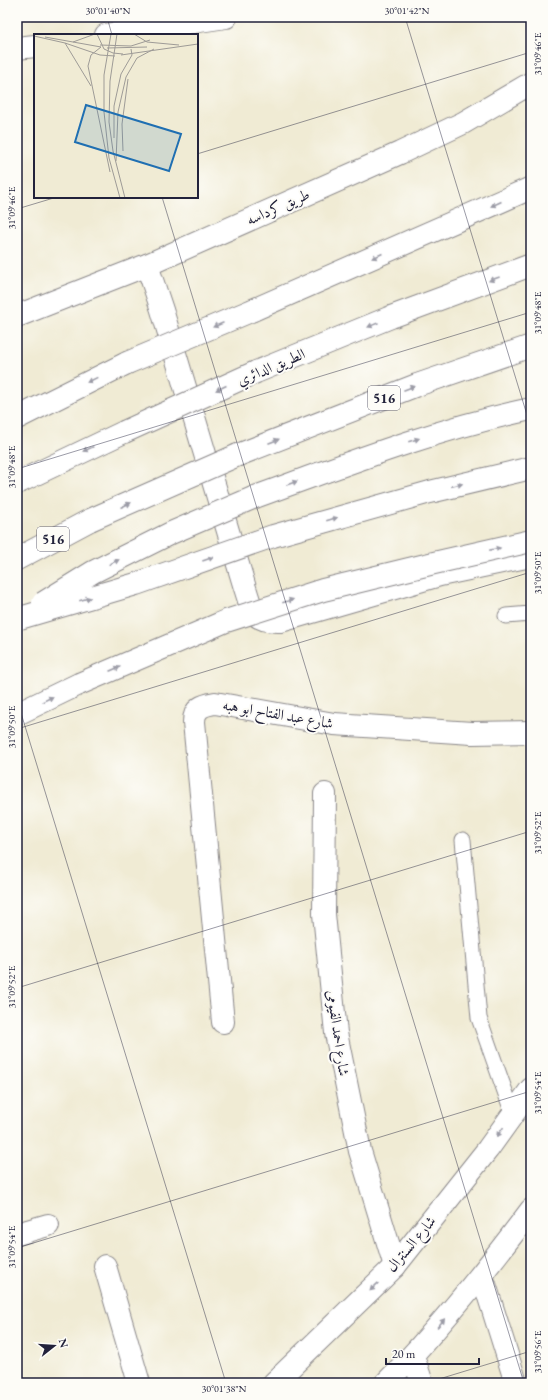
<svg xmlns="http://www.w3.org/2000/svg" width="548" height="1400" viewBox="0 0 548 1400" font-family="'EB Garamond',Amiri,serif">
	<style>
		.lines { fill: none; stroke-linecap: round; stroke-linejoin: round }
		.lane-casing { stroke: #898688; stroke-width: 17 }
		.street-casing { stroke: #898688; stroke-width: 24 }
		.secondary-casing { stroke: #898688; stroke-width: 24 }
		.highway-casing { stroke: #898688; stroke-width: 24 }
		.lane { stroke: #fff; stroke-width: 15 }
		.street { stroke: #fff; stroke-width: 22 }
		.secondary { stroke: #fff; stroke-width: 22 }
		.highway { stroke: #fff; stroke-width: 22 }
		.highway-bridge-casing { stroke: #898688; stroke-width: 24; stroke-linecap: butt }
		.highway-bridge { stroke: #fff; stroke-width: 22 }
		.oneway { fill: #9c9ca7 }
		.ticks { fill: none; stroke: #22223b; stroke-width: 1; stroke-opacity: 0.45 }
		.labels { text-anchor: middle; stroke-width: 4; stroke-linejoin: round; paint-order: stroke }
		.shield { fill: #fdfcf7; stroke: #646373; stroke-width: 1 }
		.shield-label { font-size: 14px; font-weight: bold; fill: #22223b }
		.street-label { font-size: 15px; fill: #22223b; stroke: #fdfcf7 }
		.inset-road { fill: none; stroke: #9e9b97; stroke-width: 1 }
		.view { fill: #1f6fb2; fill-opacity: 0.15; stroke: #1f6fb2; stroke-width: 2 }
		.inset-edge { fill: none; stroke: #22223b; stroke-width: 2 }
		.neatline { fill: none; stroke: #22223b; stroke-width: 1.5 }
		.ticks-label { font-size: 10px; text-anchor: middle; fill: #22223b }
	</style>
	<rect width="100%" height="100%" fill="#fdfcf7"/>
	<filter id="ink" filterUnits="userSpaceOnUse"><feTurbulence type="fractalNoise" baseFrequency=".025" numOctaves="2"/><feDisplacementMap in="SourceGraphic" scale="8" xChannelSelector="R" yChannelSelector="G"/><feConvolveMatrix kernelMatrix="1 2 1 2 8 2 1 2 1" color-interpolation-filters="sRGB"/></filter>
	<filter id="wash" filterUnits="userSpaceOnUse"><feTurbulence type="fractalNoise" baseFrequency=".012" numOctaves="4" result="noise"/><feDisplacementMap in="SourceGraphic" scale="16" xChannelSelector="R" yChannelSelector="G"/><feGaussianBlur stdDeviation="0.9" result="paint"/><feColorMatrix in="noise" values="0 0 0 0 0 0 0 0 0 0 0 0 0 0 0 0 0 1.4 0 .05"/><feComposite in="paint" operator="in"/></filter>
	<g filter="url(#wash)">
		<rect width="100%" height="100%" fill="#f0ebd4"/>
	</g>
	<g filter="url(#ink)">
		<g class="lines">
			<defs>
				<g id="lane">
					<polyline points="506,616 531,614"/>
					<polyline points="463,840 479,1018 513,1114"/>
				</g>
				<g id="street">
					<polyline points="106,35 226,17"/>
					<polyline points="17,48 35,46"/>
					<path d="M147 265 162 310 245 588C253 612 252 622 281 621L440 575 531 556"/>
					<polyline points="17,316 147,265 400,153 463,123 531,83"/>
					<polyline points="17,714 79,684"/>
					<polyline points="325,794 324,914 336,1033 360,1151 395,1266"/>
					<path d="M223 1022 194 722C194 708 203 705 215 703L334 724 472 733 531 732"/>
					<polyline points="17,1234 48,1225"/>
					<polyline points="105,1266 139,1383"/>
					<polyline points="482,1275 516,1383"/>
					<polyline points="413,1356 422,1383"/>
				</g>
				<g id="secondary">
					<polyline points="274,1383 395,1266 488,1149 531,1089"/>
					<path d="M386 1383C439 1329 486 1270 531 1210"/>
				</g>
				<g id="highway">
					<polyline points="253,310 531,188"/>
					<polyline points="256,372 391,317 531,265"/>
					<polyline points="17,418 127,363"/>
					<polyline points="238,455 417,385 531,346"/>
					<polyline points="17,483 124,432"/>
					<path d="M255 497C346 464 436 429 531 409"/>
					<polyline points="17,559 90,520"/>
				</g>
			</defs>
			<use href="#lane" class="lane-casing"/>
			<use href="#street" class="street-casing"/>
			<use href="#secondary" class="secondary-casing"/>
			<use href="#highway" class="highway-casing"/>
			<use href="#lane" class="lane"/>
			<use href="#street" class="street"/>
			<use href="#secondary" class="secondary"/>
			<use href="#highway" class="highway"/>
			<defs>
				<g id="highway-bridge">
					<polyline points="127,363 253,310"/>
					<polyline points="124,432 256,372"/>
					<polyline points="90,520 238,455"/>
					<polyline points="43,603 93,572 171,533 255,497"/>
					<polyline points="20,618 136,584 273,536 430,492 531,468"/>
					<polyline points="79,684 226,621 323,590 434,563 531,541"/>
				</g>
			</defs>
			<use href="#highway-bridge" class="highway-bridge-casing"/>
			<use href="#highway-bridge" class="highway-bridge"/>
		</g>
		<defs><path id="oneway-solid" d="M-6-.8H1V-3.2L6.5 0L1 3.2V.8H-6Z"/></defs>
		<g class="oneway">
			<use href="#oneway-solid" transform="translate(496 204) rotate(156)"/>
			<use href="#oneway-solid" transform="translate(377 256) rotate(156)"/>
			<use href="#oneway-solid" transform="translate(494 279) rotate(160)"/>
			<use href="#oneway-solid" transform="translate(218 325) rotate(157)"/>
			<use href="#oneway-solid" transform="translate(373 325) rotate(158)"/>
			<use href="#oneway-solid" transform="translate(92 380) rotate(154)"/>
			<use href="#oneway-solid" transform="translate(221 388) rotate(156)"/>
			<use href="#oneway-solid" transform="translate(409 388) rotate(-21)"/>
			<use href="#oneway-solid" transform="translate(414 440) rotate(-17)"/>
			<use href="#oneway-solid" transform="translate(274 441) rotate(-21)"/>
			<use href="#oneway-solid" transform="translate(88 449) rotate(155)"/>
			<use href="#oneway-solid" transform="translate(292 483) rotate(-20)"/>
			<use href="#oneway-solid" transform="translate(457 485) rotate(-13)"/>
			<use href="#oneway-solid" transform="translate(126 505) rotate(-24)"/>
			<use href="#oneway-solid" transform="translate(332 519) rotate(-16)"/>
			<use href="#oneway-solid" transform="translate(495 549) rotate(-12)"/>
			<use href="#oneway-solid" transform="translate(208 559) rotate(-19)"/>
			<use href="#oneway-solid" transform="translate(114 562) rotate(-26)"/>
			<use href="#oneway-solid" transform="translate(85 599) rotate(-16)"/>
			<use href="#oneway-solid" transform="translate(288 601) rotate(-18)"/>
			<use href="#oneway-solid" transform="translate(115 669) rotate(-23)"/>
			<use href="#oneway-solid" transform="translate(48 699) rotate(-26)"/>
			<use href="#oneway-solid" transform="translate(500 1132) rotate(126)"/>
			<use href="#oneway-solid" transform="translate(374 1287) rotate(136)"/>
			<use href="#oneway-solid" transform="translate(441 1323) rotate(-49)"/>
		</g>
	</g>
	<path class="ticks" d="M107 17 112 35M405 17 531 428M197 154 531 52M162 197 524 1383M17 209 57 197M17 469 531 312M17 700 226 1383M17 729 531 572M17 988 531 831M17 1248 531 1091M426 1383 531 1351"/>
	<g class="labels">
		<g class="shield">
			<rect x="368" y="386" width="32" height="24" rx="3"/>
			<rect x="37" y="527" width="32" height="24" rx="3"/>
		</g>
		<g class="shield-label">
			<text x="384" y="403">516</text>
			<text x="53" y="544">516</text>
		</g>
		<g class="street-label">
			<text transform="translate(278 207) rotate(-24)" y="5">طريق كرداسه</text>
			<text transform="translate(271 367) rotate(-23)" y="5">الطريق الدائري</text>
			<text transform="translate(278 714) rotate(10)" y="5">شارع عبد الفتاح ابو هبه</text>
			<text transform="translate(338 1033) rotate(82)" y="5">شارع احمد الفيومى</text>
			<text transform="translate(411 1244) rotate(-50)" y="5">شارع السنترال</text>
		</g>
	</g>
	<g transform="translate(34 34)">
		<rect width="164" height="164" fill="#f0ebd4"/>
		<path class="inset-road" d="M63 0 70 15 79 19 89 20M77 0 70 41V78L75 124 86 164M83 0 76 47 75 88 79 117 91 164M100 0 113 8 145 11M0 2 31 9 57 52M11 3 67 13M39 8 61 0M31 9 66 21 81 22M66 11 97 12 116 6M67 13 57 21 54 32 76 138M73 14 113 13M87 21 164 10M80 104V72L87 40 98 21 97 15M89 117 88 90 94 45M82 127 84 78 92 43 103 24 120 15"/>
		<path class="view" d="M52 71 147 100 135 137 41 108Z"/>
		<rect width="164" height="164" class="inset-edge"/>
	</g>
	<rect width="548" height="1400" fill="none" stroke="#fdfcf7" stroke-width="44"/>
	<g transform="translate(54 1346) rotate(73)" stroke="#fdfcf7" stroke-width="3" paint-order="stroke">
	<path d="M0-3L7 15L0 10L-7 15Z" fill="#22223b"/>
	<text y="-6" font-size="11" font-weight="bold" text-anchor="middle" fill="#22223b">N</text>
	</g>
	<path d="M386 1358v6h93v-6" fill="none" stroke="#22223b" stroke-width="2"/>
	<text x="392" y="1358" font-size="12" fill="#22223b" stroke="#fdfcf7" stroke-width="3" paint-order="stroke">20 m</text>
	<rect x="22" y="22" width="504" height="1356" class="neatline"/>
	<g class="ticks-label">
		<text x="108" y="14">30°01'40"N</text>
		<text x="407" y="14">30°01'42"N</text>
		<text transform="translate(537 54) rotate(-90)" y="4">31°09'46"E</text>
		<text transform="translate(11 208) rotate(-90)" y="4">31°09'46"E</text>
		<text transform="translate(537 313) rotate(-90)" y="4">31°09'48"E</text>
		<text transform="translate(11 467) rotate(-90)" y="4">31°09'48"E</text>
		<text transform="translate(537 573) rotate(-90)" y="4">31°09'50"E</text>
		<text transform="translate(11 727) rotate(-90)" y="4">31°09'50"E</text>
		<text transform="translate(537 833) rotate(-90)" y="4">31°09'52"E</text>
		<text transform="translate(11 987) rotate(-90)" y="4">31°09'52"E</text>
		<text transform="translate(537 1093) rotate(-90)" y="4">31°09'54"E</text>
		<text transform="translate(11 1247) rotate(-90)" y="4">31°09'54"E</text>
		<text transform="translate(537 1352) rotate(-90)" y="4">31°09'56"E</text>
		<text x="224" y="1392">30°01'38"N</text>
	</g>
</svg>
